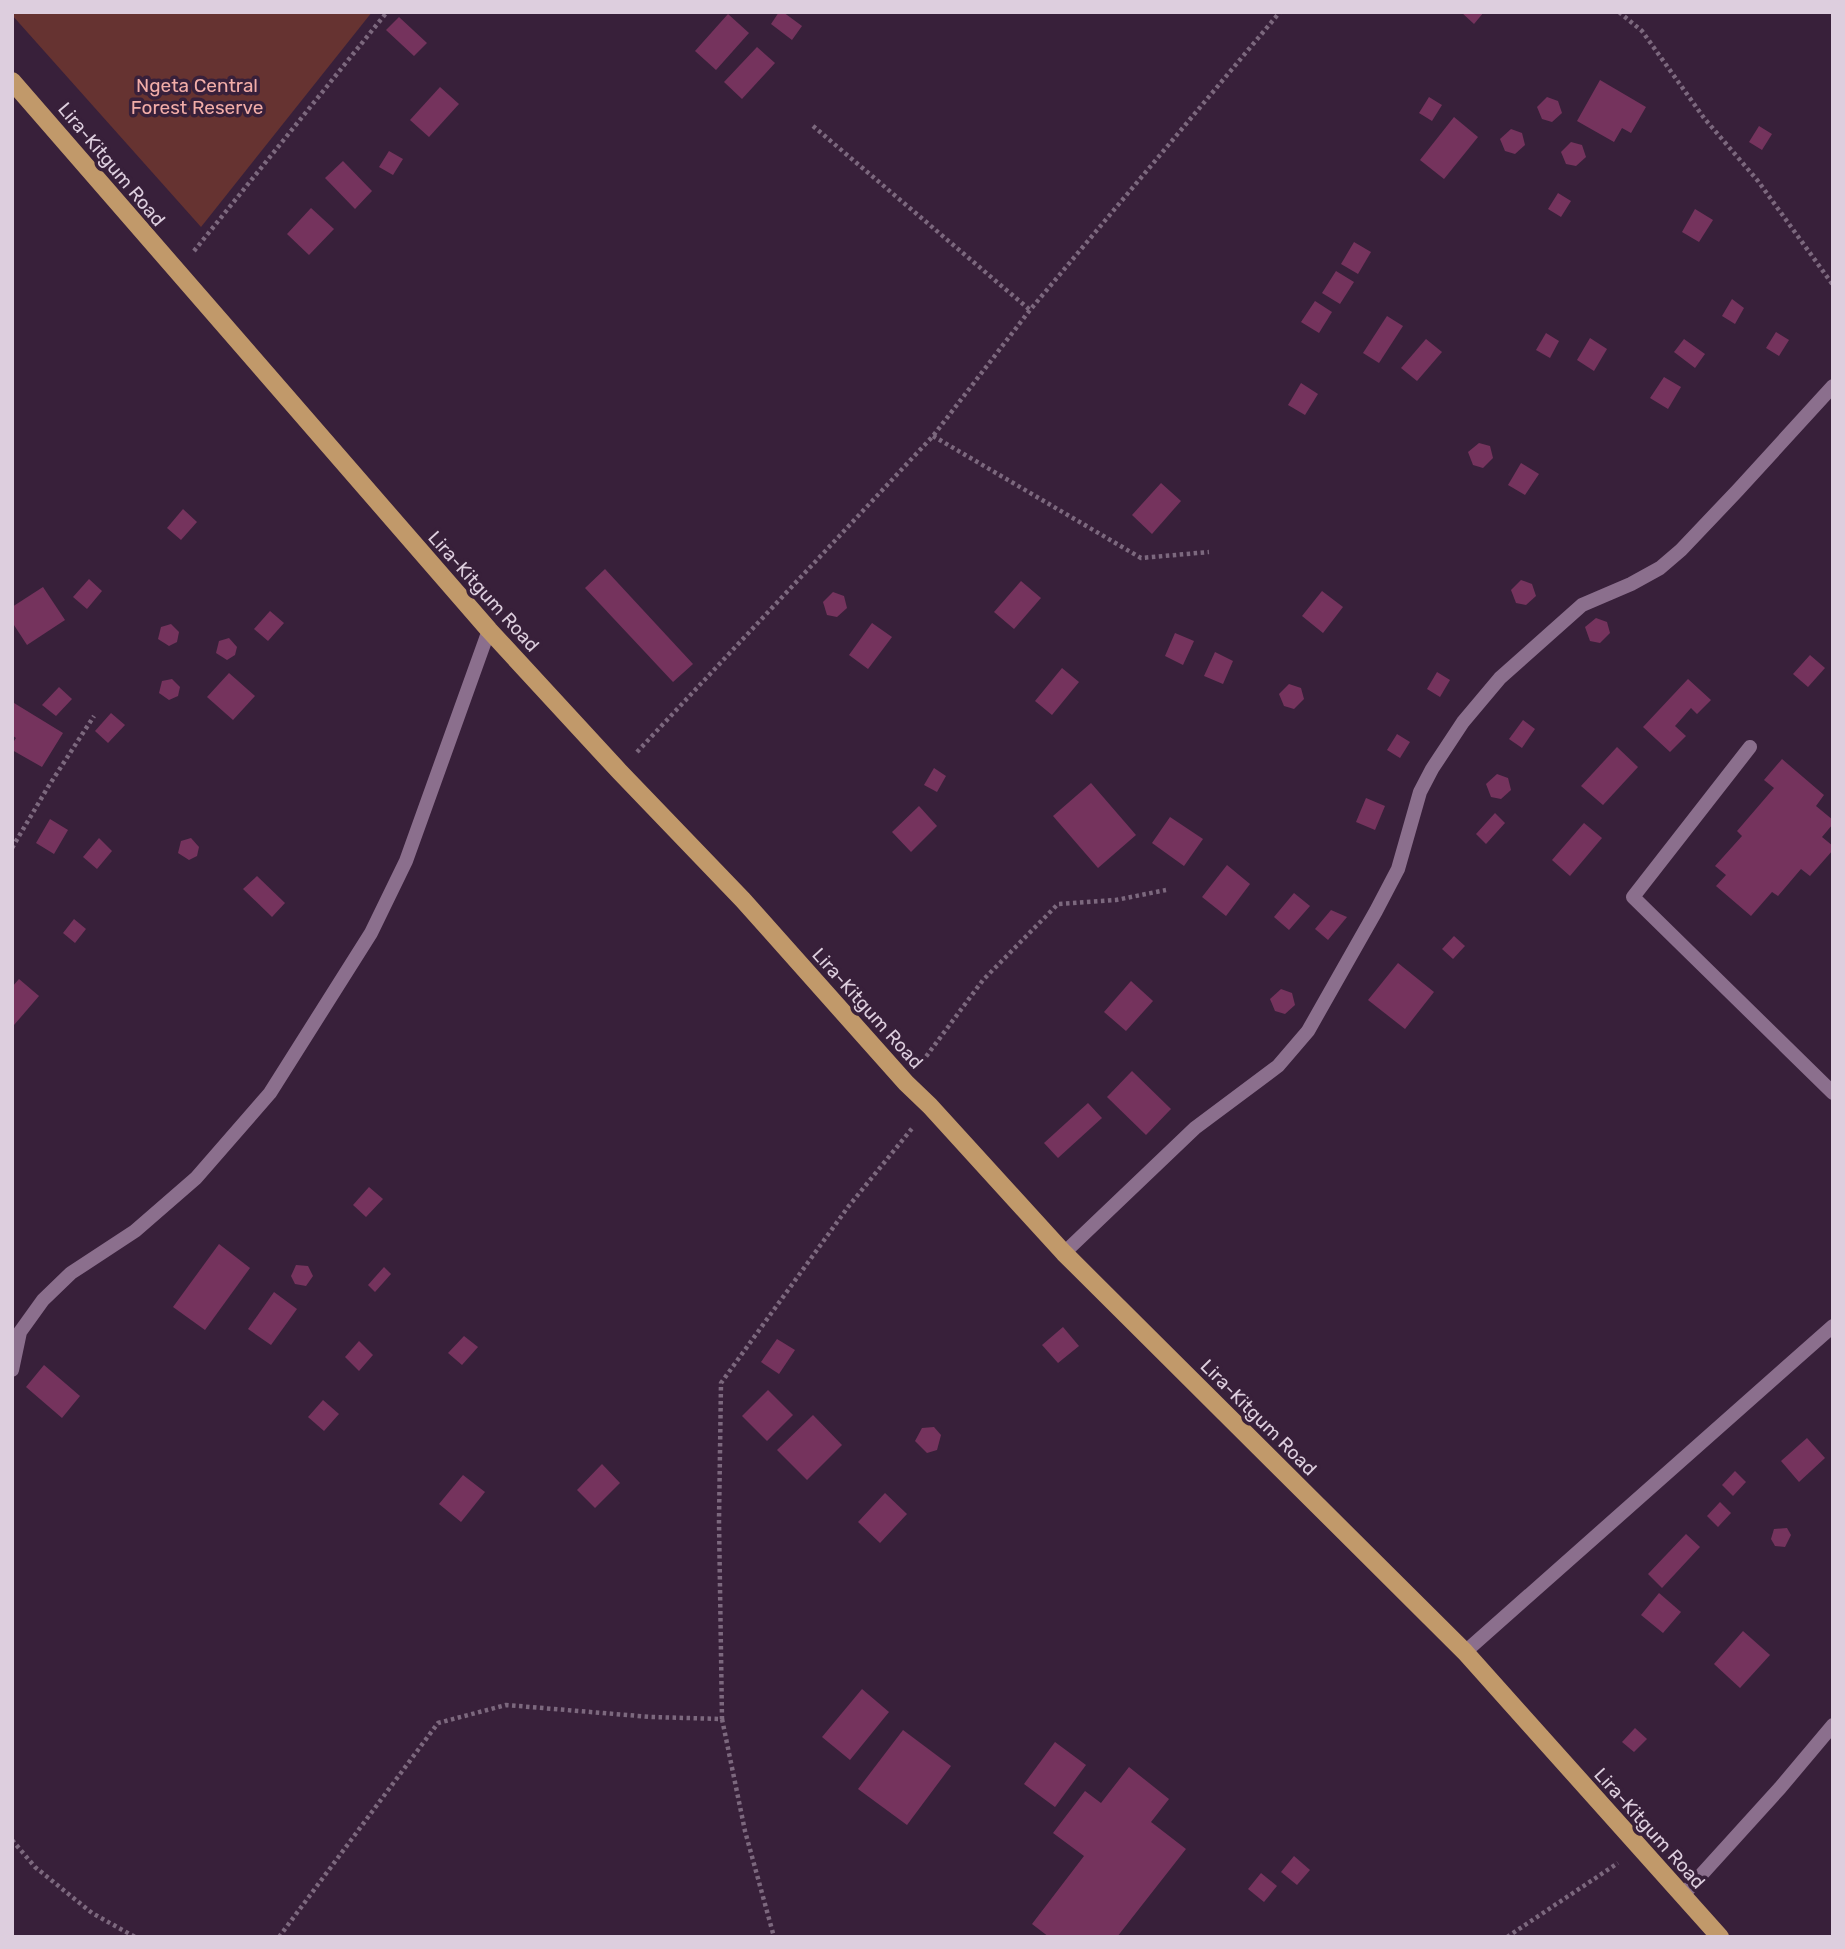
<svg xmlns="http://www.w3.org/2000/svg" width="1845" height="1949" viewBox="0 0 1845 1949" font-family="Rubik,sans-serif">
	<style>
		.green { fill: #663331 }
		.building { fill: #75335d }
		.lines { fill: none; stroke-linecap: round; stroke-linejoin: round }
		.path { stroke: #7c687e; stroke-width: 4.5; stroke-dasharray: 3.5 3.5; stroke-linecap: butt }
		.service { stroke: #8b6f8d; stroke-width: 14 }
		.minor { stroke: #8b6f8d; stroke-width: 14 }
		.primary { stroke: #c1996a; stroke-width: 18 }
		.labels { text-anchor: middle; stroke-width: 7; stroke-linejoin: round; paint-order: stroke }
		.park-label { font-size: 19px; fill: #f2ada8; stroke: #38203a }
		.street-label { font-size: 19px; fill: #ddcede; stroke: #38203a }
	</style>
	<rect width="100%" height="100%" fill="#38203a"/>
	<polygon class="green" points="12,12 372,12 201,227 12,15"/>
	<g class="building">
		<polygon points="779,12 783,12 802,26 792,40 771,24"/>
		<polygon points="1461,12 1484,12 1474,24"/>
		<polygon points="728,14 749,33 716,70 695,51"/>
		<polygon points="399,17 427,43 414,56 386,30"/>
		<polygon points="757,47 775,63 742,99 724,82"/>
		<polygon points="1600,80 1646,107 1631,133 1622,128 1614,142 1577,121"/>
		<polygon points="440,87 459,104 429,137 410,120"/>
		<polygon points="1429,97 1442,105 1432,121 1419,113"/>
		<polygon points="1547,97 1558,101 1562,113 1552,122 1542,119 1537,107"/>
		<polygon points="1454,117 1478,137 1444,179 1420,160"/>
		<polygon points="1759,126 1772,134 1762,150 1749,142"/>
		<polygon points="1511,129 1522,133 1525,145 1515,154 1505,151 1500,139"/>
		<polygon points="1571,142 1582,145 1586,157 1576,166 1566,164 1561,152"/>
		<polygon points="389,151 403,159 393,175 379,167"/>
		<polygon points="343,161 372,191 355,209 325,178"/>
		<polygon points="1558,193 1571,201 1561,217 1548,209"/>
		<polygon points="311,208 334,229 309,255 287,234"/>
		<polygon points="1695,209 1713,220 1699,242 1682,232"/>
		<polygon points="1354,242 1371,252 1358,274 1341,264"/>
		<polygon points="1336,271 1354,282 1340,304 1322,293"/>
		<polygon points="1732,299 1744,308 1735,324 1722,316"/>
		<polygon points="1315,301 1332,312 1319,333 1301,322"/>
		<polygon points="1387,316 1403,326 1379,363 1363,353"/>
		<polygon points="1776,332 1789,340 1779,356 1766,348"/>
		<polygon points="1546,333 1559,341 1550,358 1536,350"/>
		<polygon points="1590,338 1607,349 1594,371 1577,360"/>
		<polygon points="1426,339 1442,352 1417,381 1401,368"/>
		<polygon points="1684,339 1705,354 1695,368 1674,352"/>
		<polygon points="1664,377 1681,387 1668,409 1650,398"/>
		<polygon points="1301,383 1318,394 1305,415 1288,405"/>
		<polygon points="1479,443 1490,446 1493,458 1483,468 1473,465 1468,452"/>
		<polygon points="1521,463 1539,474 1525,495 1508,485"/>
		<polygon points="1161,483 1181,501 1152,534 1132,515"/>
		<polygon points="183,509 197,522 181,540 167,528"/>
		<polygon points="605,569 693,664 673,682 585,588"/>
		<polygon points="89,579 102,591 87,609 73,597"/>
		<polygon points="1521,580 1532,584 1536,596 1526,605 1516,603 1511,590"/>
		<polygon points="1021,581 1041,598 1014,629 994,612"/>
		<polygon points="43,587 65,620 27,645 12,622 12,607"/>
		<polygon points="1322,591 1343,607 1323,633 1302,616"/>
		<polygon points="833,592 844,596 847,608 837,617 827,615 823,602"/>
		<polygon points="270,611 284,623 268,641 254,629"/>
		<polygon points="1596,618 1607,622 1610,633 1600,643 1590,641 1585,627"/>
		<polygon points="872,623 892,637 868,669 849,655"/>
		<polygon points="171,624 179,632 177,642 169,646 158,639 161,627"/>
		<polygon points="1175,633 1194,641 1183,665 1165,656"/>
		<polygon points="229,638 237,647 235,655 227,660 216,653 219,641"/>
		<polygon points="1215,652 1233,661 1223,684 1204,676"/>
		<polygon points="1810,655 1825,668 1808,687 1793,674"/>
		<polygon points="1062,668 1079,682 1052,715 1035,701"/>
		<polygon points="1437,672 1450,680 1440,697 1427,689"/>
		<polygon points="229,673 255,696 233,720 207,697"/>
		<polygon points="172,679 180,687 178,696 169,700 159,693 162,681"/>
		<polygon points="1688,679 1711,700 1697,714 1691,708 1675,726 1686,736 1670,752 1643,727"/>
		<polygon points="1289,684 1301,688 1304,699 1294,709 1284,706 1279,694"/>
		<polygon points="59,687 72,699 56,716 42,705"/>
		<polygon points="14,703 63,733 42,767 12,750 12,744 16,738 12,735 12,707"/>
		<polygon points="111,713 125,725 108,743 95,731"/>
		<polygon points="1523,720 1535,729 1522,748 1509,739"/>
		<polygon points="1397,734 1410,742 1400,758 1387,750"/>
		<polygon points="1617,747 1638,767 1603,805 1581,786"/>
		<polygon points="1782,759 1824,795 1816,806 1833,820 1833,824 1822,837 1833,846 1833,850 1810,876 1801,869 1778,896 1772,892 1751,916 1716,886 1726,875 1715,866 1742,836 1737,831 1774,788 1764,780"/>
		<polygon points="934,768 946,776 937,792 924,785"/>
		<polygon points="1497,774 1508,778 1511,790 1501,799 1491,797 1486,784"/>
		<polygon points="1091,783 1136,835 1098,868 1053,816"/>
		<polygon points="1366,798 1385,806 1375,830 1356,822"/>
		<polygon points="919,806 937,826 911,852 892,832"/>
		<polygon points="1495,813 1505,823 1486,844 1476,834"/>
		<polygon points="1170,817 1203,839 1184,866 1152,843"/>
		<polygon points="50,819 68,830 54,854 36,843"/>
		<polygon points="1584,823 1602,838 1570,876 1552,860"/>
		<polygon points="99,838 112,851 97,869 83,857"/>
		<polygon points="191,838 199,847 197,856 189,860 178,853 181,841"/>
		<polygon points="1227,865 1250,884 1226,916 1202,897"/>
		<polygon points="257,876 285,903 272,917 243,889"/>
		<polygon points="1294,893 1310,906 1289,930 1274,917"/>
		<polygon points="1331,910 1347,917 1328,940 1315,929"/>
		<polygon points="74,919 86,929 75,943 63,933"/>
		<polygon points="1454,936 1465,946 1453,959 1442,949"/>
		<polygon points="1398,963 1434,992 1405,1029 1368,1000"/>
		<polygon points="19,979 39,996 14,1025 12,1024 12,987"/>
		<polygon points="1131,981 1153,1001 1126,1031 1104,1012"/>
		<polygon points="1281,989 1292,993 1295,1005 1285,1014 1275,1011 1270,999"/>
		<polygon points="1132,1071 1171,1109 1146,1135 1107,1097"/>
		<polygon points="1088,1103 1102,1118 1058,1158 1044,1143"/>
		<polygon points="369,1187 383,1199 366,1217 353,1205"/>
		<polygon points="219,1244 250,1268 205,1330 173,1307"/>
		<polygon points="296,1265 308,1266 313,1276 306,1286 295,1284 291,1276"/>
		<polygon points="384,1267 391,1274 375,1292 368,1285"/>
		<polygon points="274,1292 297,1309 271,1345 248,1329"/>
		<polygon points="1063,1327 1079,1346 1058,1363 1042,1345"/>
		<polygon points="464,1336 478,1347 462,1365 448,1353"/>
		<polygon points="777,1339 795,1350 779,1374 761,1362"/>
		<polygon points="359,1341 373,1355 359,1371 345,1357"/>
		<polygon points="44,1365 80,1396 62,1418 26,1387"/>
		<polygon points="768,1390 793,1415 767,1441 742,1416"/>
		<polygon points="323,1400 339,1414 324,1431 308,1417"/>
		<polygon points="813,1415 842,1445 807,1480 777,1450"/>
		<polygon points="934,1427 941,1435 937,1450 927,1453 915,1441 922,1428"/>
		<polygon points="1807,1438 1825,1458 1799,1482 1781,1461"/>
		<polygon points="602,1464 620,1483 595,1508 577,1490"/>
		<polygon points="1735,1471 1746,1482 1733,1496 1722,1485"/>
		<polygon points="463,1475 485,1492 461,1522 439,1504"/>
		<polygon points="885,1493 907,1514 880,1543 858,1522"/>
		<polygon points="1720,1502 1731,1513 1718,1527 1707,1516"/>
		<polygon points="1787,1528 1791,1535 1785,1547 1775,1546 1771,1539 1774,1529"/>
		<polygon points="1686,1534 1700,1547 1662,1588 1648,1574"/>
		<polygon points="1659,1593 1681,1612 1663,1633 1641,1615"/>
		<polygon points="1743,1631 1770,1655 1740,1688 1714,1664"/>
		<polygon points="862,1689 889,1712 850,1760 822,1737"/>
		<polygon points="1635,1728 1647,1739 1634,1752 1622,1742"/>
		<polygon points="903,1730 951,1766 907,1825 858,1789"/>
		<polygon points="1055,1742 1086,1765 1055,1807 1024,1784"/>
		<polygon points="1129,1767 1169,1799 1151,1822 1186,1849 1117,1937 1049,1937 1032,1924 1084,1856 1053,1833 1085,1791 1101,1803"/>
		<polygon points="1294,1856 1310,1870 1297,1885 1281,1872"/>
		<polygon points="1261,1873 1277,1886 1264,1902 1248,1889"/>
	</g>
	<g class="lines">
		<g class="path">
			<polyline points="1619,12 1642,31 1704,118 1758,181 1833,285"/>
			<polyline points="813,126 1030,310"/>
			<polyline points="194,251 387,12"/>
			<polyline points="933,436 1141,558 1209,552"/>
			<polyline points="637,752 933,436 1030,310 1280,12"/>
			<polyline points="12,848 48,787 94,716"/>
			<polyline points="922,1062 983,980 1058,904 1116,900 1166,890"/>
			<polyline points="722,1719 745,1831 774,1937"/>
			<polyline points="12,1840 35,1867 92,1913 135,1937"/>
			<polyline points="279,1937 438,1723 506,1705 651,1717 722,1719 719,1521 721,1383 848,1207 914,1126"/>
			<polyline points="1507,1937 1618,1863"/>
		</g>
		<g class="service">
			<polyline points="1750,747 1633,897 1833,1093"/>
			<polyline points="1465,1652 1833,1326"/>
		</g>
		<g class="minor">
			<polyline points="1064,1253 1195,1128 1278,1066 1308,1031 1376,911 1398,869 1420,792 1432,769 1463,722 1500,678 1582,605 1631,584 1660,568 1681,550 1738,490 1833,386"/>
			<polyline points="12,1370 20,1332 43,1300 71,1273 135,1231 196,1178 270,1093 371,933 406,861 489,630"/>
			<polyline points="1682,1896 1780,1788 1833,1725"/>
		</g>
		<polyline class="primary" points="12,81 489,630 619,771 743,900 906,1083 930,1106 1064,1253 1465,1652 1720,1937"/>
	</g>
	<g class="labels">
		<g class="park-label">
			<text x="197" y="92">Ngeta Central<tspan x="197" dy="22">Forest Reserve</tspan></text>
		</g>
		<g class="street-label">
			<text transform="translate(112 164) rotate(50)" y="7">Lira-Kitgum Road</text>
			<text transform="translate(484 591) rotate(48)" y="7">Lira-Kitgum Road</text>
			<text transform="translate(868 1008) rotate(48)" y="7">Lira-Kitgum Road</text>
			<text transform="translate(1259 1417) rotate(45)" y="7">Lira-Kitgum Road</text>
			<text transform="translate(1650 1828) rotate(48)" y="7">Lira-Kitgum Road</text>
		</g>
	</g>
	<rect width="1845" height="1949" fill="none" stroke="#ddcede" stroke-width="28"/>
</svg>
